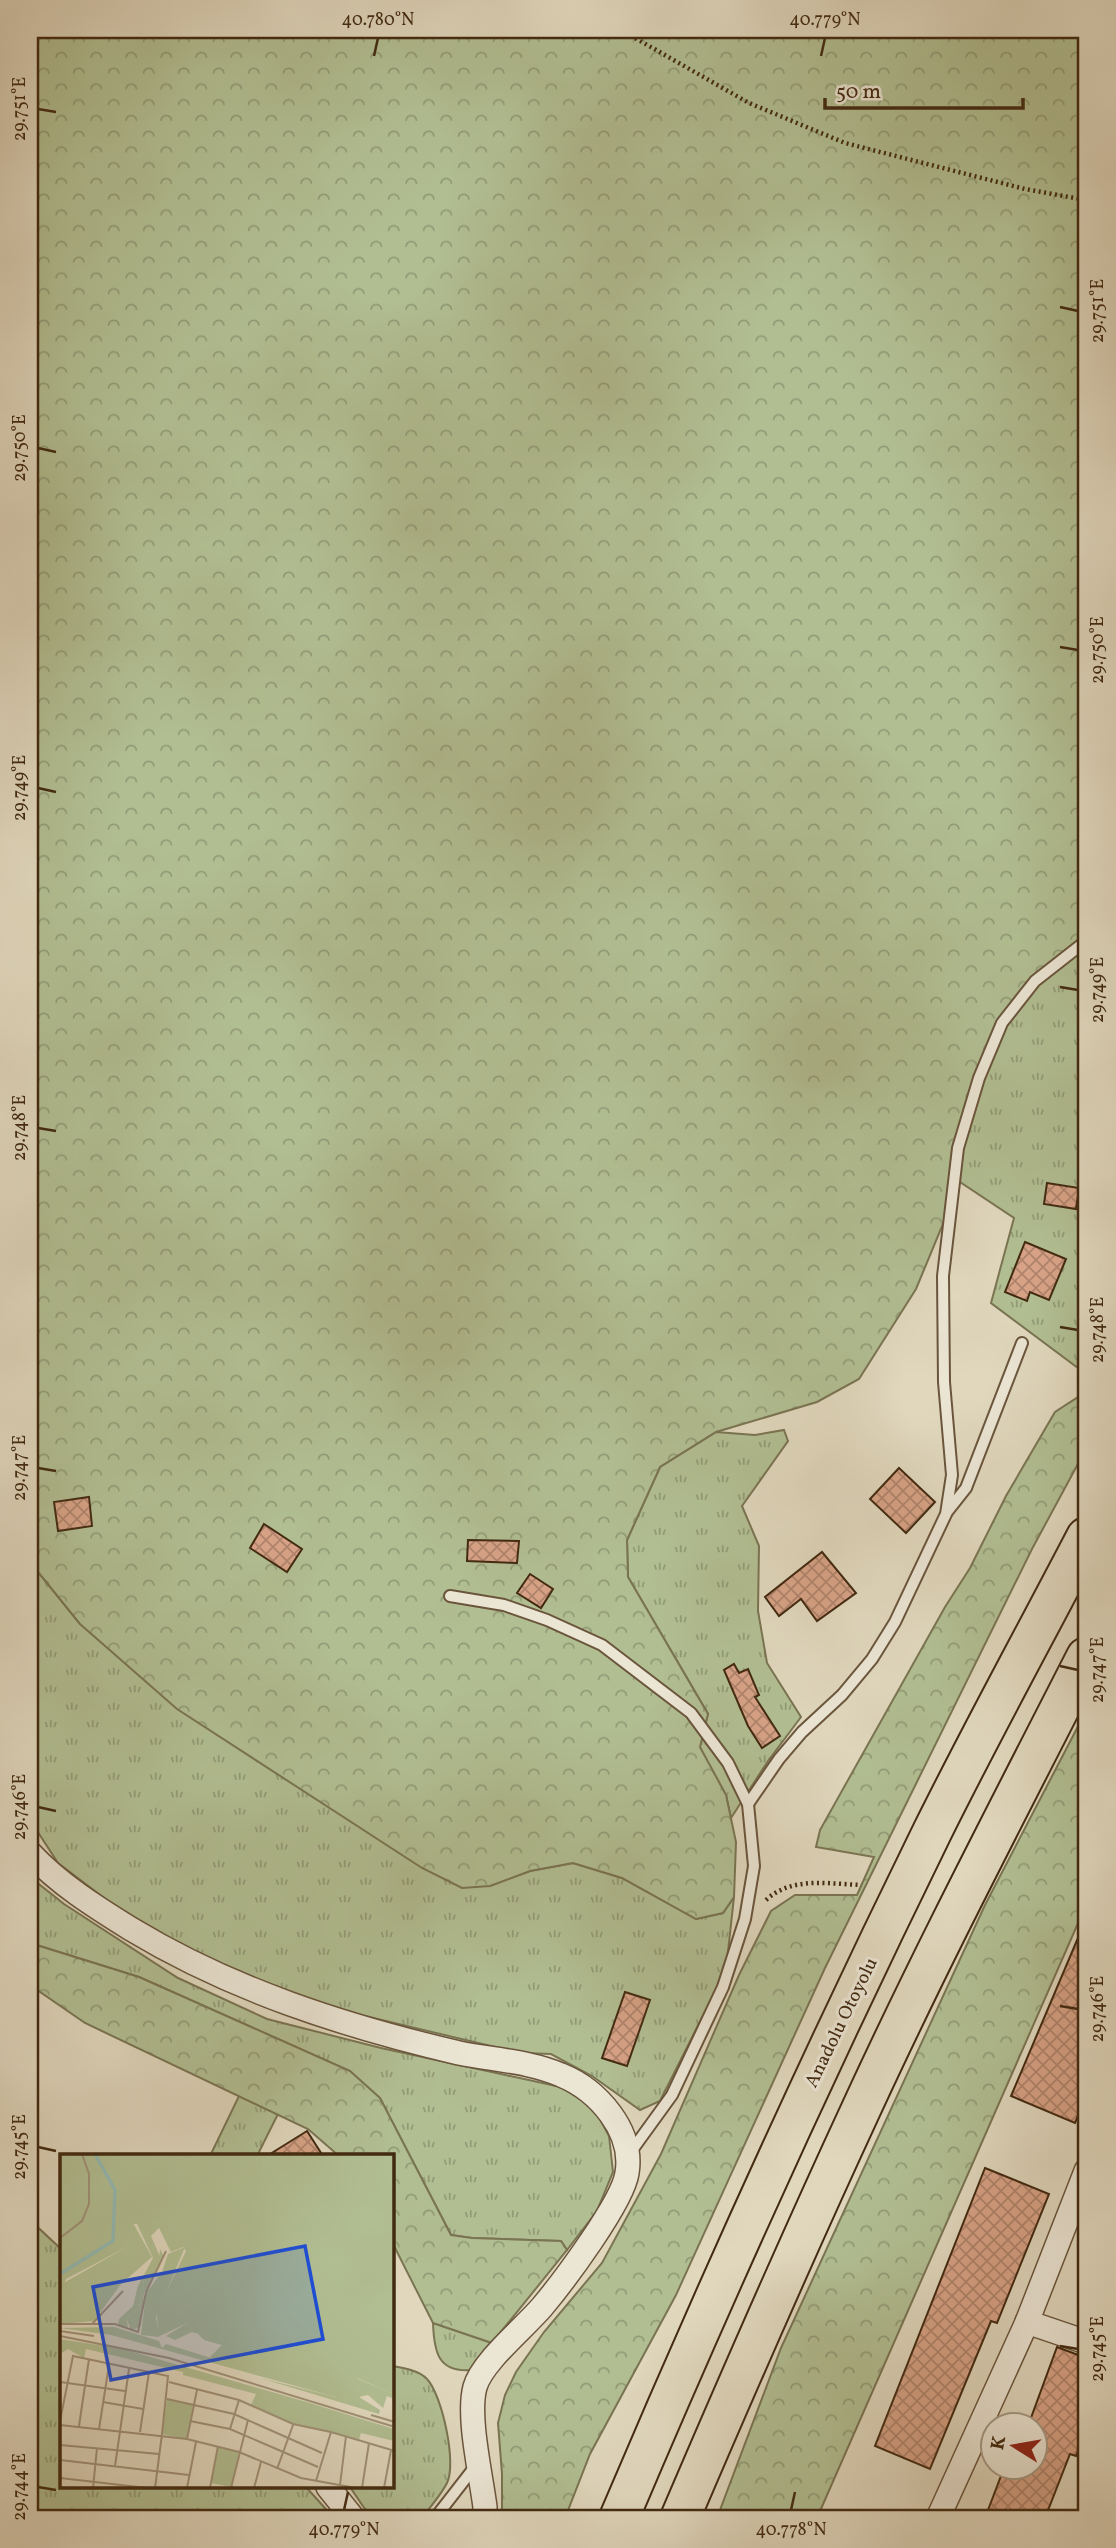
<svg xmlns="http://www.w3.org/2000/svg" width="1116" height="2548" viewBox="0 0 1116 2548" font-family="Vollkorn,serif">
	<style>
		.grass { fill: url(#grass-tufts); stroke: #7a7452; stroke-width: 2 }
		.forest { fill: url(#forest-crowns); stroke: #7a7452; stroke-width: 2 }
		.building { fill: url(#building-cross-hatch); stroke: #422a11; stroke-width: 2 }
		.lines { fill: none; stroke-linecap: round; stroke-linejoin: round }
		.service-casing { stroke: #6a553c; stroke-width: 14 }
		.minor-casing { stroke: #6a553c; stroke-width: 26 }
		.motorway-casing { stroke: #422a11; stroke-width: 42 }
		.path { stroke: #422a11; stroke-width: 4.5; stroke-dasharray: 2 3.5; stroke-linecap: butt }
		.service { stroke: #ebe5d4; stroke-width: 10 }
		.minor { stroke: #ebe5d4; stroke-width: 23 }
		.motorway { stroke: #e0d7bd; stroke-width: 38 }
		.ticks { fill: none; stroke: #422a11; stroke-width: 2.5 }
		.labels { text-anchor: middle; stroke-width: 6; stroke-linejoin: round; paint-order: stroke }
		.street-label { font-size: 19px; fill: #422a11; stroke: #ebe5d4 }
		.inset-river { fill: none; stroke: #94bab2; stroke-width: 3.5 }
		.inset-road { fill: none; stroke: #a19278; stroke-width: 2 }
		.view { fill: #1d4ed8; fill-opacity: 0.15; stroke: #1d4ed8; stroke-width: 3.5 }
		.inset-edge { fill: none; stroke: #422a11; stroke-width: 3.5 }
		.neatline { fill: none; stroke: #422a11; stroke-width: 2.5 }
		.ticks-label { font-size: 18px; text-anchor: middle; fill: #422a11 }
	</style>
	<defs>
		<pattern id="grass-tufts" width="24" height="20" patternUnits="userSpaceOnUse" patternTransform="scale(1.75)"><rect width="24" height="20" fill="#b1be92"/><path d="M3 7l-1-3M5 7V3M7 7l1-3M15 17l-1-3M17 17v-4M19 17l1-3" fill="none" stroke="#929b76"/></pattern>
		<pattern id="forest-crowns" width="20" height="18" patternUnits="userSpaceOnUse" patternTransform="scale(1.75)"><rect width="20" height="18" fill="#b1be92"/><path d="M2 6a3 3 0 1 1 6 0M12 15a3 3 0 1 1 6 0" fill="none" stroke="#929b76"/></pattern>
		<pattern id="building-cross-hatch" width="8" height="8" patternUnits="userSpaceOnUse" patternTransform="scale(1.75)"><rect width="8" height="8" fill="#d7a286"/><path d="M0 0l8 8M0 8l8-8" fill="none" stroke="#b0846c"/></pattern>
	</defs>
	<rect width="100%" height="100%" fill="#e0d7bd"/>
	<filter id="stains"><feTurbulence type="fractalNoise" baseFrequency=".00286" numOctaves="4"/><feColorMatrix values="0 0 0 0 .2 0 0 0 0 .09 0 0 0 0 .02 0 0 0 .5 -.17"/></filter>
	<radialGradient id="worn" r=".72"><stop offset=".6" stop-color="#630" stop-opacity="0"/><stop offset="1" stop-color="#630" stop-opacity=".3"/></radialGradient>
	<g class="grass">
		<polygon points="1075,948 1086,956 1086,1374 991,1303 1014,1218 954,1178 958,1148 1002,1023 1035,981"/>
		<polygon points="784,1430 788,1441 742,1506 759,1546 758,1611 767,1663 801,1717 768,1761 731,1818 726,1795 699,1747 708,1714 628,1577 627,1540 660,1467 716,1432 755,1435"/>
		<polygon points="30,1562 80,1624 490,1886 530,1871 573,1863 622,1878 696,1919 723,1913 734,1897 726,1970 660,2101 640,2110 592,2076 551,2054 520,2053 344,2011 278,1990 189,1949 112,1904 58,1863 30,1820"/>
		<polygon points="30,1877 64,1904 178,1978 267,2019 381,2048 561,2087 594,2108 609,2136 613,2172 597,2211 567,2250 561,2241 472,2238 451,2235 380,2098 350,2071 139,1977 30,1943"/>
		<polygon points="239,2096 278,2114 257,2156 210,2156"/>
		<polygon points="30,2220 61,2249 61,2487 306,2487 334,2518 30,2518"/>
		<path d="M433 2323 492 2343 472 2370C438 2373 434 2352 433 2323Z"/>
		<path d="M392 2366C403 2368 419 2370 427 2379 442 2395 457 2463 447 2483 441 2495 430 2507 422 2518H371L350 2487H392Z"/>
	</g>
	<g class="forest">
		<polygon points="30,30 1086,30 1086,956 1075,948 1035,981 1002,1023 979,1078 950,1207 916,1289 859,1379 817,1402 716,1432 660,1467 627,1540 628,1577 708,1714 700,1747 726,1795 736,1842 734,1897 723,1913 696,1919 622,1878 573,1863 530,1871 490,1886 462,1888 422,1868 177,1709 80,1624 30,1562"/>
		<polygon points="1086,1382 1086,1449 1032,1549 825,1968 676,2295 590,2454 565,2518 502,2518 502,2474 498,2423 505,2395 516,2372 544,2332 602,2263 661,2154 739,1975 771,1911 795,1895 857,1895 874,1857 816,1847 820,1830 945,1607 970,1568 1006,1496 1055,1412 1081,1395"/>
		<polygon points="1086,1711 1086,1905 817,2518 717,2518 781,2348 985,1905"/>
		<polygon points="30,1943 139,1977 350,2071 380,2098 451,2235 472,2238 561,2241 567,2250 492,2343 433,2323 392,2242 392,2156 339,2156 308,2129 85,2023 30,1985"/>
	</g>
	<g class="building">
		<polygon points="1047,1183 1079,1188 1076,1209 1044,1204"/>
		<polygon points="1025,1242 1066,1259 1049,1300 1030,1292 1027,1301 1005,1292"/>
		<polygon points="899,1468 935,1502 906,1533 870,1499"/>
		<polygon points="89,1497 92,1526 58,1531 54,1502"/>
		<polygon points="264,1524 302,1549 287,1572 250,1548"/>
		<polygon points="468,1540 519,1541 517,1563 467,1561"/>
		<polygon points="822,1552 856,1593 817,1621 801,1599 779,1616 765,1597"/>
		<polygon points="530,1574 553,1589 541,1608 517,1593"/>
		<polygon points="734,1664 739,1673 748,1669 759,1695 755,1697 780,1736 762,1748 748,1726 724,1670"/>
		<polygon points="1086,1919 1086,2096 1075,2123 1011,2096"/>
		<polygon points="625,1992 650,2000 627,2066 602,2058"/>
		<polygon points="307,2131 323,2156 267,2156"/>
		<polygon points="985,2168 1049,2194 997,2323 991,2321 930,2469 875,2446"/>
		<polygon points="1057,2347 1086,2358 1086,2429 1076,2456 1070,2454 1045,2518 985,2518 1004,2468 1035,2468 1035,2426 1028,2426"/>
	</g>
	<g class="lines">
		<defs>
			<g id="service">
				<polyline points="947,1512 966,1488 1022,1343"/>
				<polyline points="450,1596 504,1605 547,1620 602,1645 691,1713 728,1763 748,1804 754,1866 745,1919 723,1987 672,2095 630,2153"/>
				<polyline points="748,1804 779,1759 802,1732 842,1695 872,1659 895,1622 946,1514 952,1475 944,1382 943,1276 958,1148 979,1078 1002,1023 1035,981 1086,941"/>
				<polyline points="435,2518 477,2464"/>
			</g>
			<g id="minor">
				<path d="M30 1853C59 1884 94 1906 131 1929 232 1990 344 2026 459 2053 493 2060 529 2061 561 2075 598 2090 634 2131 627 2173 623 2202 563 2282 542 2307 524 2328 482 2362 475 2387 467 2416 481 2475 485 2507L484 2518"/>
				<polyline points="1027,2322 1086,2342"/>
				<polyline points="328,2487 353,2518"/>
				<polyline points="938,2518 1027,2322 1086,2171"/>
			</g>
			<g id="motorway">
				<path d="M619 2518C717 2287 821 2058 932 1832 981 1733 1035 1635 1086 1537"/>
				<path d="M680 2518C739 2380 799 2243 862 2107 932 1955 1010 1806 1086 1657"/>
			</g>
		</defs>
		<use href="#service" class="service-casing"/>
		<use href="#minor" class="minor-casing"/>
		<use href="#motorway" class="motorway-casing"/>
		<g class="path">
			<polyline points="621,30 749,103 845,143 1025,189 1086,200"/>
			<path d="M766 1900C792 1876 829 1884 861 1885"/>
		</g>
		<use href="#service" class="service"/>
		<use href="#minor" class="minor"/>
		<use href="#motorway" class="motorway"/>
	</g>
	<path class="ticks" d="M374 56 378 38M821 56 825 38M38 109 56 112M1060 307 1078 311M38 448 56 452M1060 647 1078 650M38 788 56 792M1060 987 1078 990M38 1128 56 1131M1060 1327 1078 1330M38 1468 56 1471M1060 1666 1078 1670M38 1807 56 1811M1060 2006 1078 2009M38 2147 56 2151M1060 2346 1078 2349M38 2487 56 2490M344 2510 348 2492M791 2510 795 2492"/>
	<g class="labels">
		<g class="street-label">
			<text transform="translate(840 2022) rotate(-64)" y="7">Anadolu Otoyolu</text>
		</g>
	</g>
	<g transform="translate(60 2154)">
		<rect width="334" height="334" fill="#e0d7bd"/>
		<path d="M72 67 92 103 61 130 34 167 0 170 2 130 65 94ZM125 93 96 163 99 183 81 181 86 139 102 118 108 100ZM100 95 103 101V104L99 114 84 139 81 172 71 177 67 165 79 154 84 125 98 115ZM127 169 139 180 132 178 115 186 106 182ZM163 190 184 196 178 209 168 204 148 205ZM200 224 276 243H295L296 224 334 240V245L327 242 323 254 308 241 299 243 320 256 319 260Z" fill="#b1be92"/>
		<path d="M0 0H334V240L297 224 295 244 276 243 51 181 0 174 54 173 99 187 102 194 106 190 161 207 171 204 178 209 183 197 144 186 127 169 98 183 97 157 126 97 123 93 111 98 99 74 91 82 101 105 95 118 84 125 79 154 67 165 68 175 58 171 59 165 73 152 78 132 93 104 77 70H73L65 94 6 125 0 142ZM0 185 63 195 250 249 334 275V287L301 279 299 286 233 270 191 251 196 240 123 221V218L26 195 24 204 8 195 0 200ZM107 245 133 250 127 285 102 280ZM158 292 179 298 172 333 151 329Z" fill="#b1be92"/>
		<path class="inset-river" d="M0 120 53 87 55 36 35 0"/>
		<path class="inset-road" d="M0 84 22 67 29 50V20L22 0M0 170H55L78 178 86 138 106 97M32 170 63 137M0 177 34 182M0 182 109 204 335 273M0 228 65 237M109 228 179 246 233 270 271 278M107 245 174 260 262 299M43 248 83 255M311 261 335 268M0 267 13 202 108 222 102 280M130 267 170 275 258 313M0 271 127 285 179 298 241 324 296 334M19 272 29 205M39 275 49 211M170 275 179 246M80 278 89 218M127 285 137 236M0 291 99 300M0 306 129 321M55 312 69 215M217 315 233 271M0 324 87 334M256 327 271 278 335 297M280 331 286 282M33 334 37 294M95 334 102 280M127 334 136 288M150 334 158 292M171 334 188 266M194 334 201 308M302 334 309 289M324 334 331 296"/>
		<path class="view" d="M245 92 263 185 51 226 33 133Z"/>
		<rect width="334" height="334" class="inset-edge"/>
	</g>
	<rect width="1116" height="2548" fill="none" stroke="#e0d7bd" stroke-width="77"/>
	<g transform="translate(1014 2446) rotate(281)"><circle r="33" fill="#ebe5d4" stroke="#a79a86" stroke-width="2"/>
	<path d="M0-5L12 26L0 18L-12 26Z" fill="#8f2418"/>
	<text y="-10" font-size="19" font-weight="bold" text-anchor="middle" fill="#422a11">K</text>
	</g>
	<path d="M825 98v10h198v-10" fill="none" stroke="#422a11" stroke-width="3.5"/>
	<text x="836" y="98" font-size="21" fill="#422a11" stroke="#ebe5d4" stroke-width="5" paint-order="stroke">50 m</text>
	<rect x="38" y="38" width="1040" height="2472" class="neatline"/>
	<g class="ticks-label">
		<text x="378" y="25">40.780°N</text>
		<text x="825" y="25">40.779°N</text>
		<text transform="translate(19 109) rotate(-90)" y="6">29.751°E</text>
		<text transform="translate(1097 311) rotate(-90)" y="6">29.751°E</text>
		<text transform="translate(19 448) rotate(-90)" y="6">29.750°E</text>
		<text transform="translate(1097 650) rotate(-90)" y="6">29.750°E</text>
		<text transform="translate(19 788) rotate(-90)" y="6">29.749°E</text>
		<text transform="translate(1097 990) rotate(-90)" y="6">29.749°E</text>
		<text transform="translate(19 1128) rotate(-90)" y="6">29.748°E</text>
		<text transform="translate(1097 1330) rotate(-90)" y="6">29.748°E</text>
		<text transform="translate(19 1468) rotate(-90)" y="6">29.747°E</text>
		<text transform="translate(1097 1670) rotate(-90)" y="6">29.747°E</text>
		<text transform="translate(19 1807) rotate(-90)" y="6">29.746°E</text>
		<text transform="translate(1097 2009) rotate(-90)" y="6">29.746°E</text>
		<text transform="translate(19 2147) rotate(-90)" y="6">29.745°E</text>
		<text transform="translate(1097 2349) rotate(-90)" y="6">29.745°E</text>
		<text transform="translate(19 2487) rotate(-90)" y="6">29.744°E</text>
		<text x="344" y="2535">40.779°N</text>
		<text x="791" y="2535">40.778°N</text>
	</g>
	<rect width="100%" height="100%" filter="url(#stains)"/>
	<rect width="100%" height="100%" fill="url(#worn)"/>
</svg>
